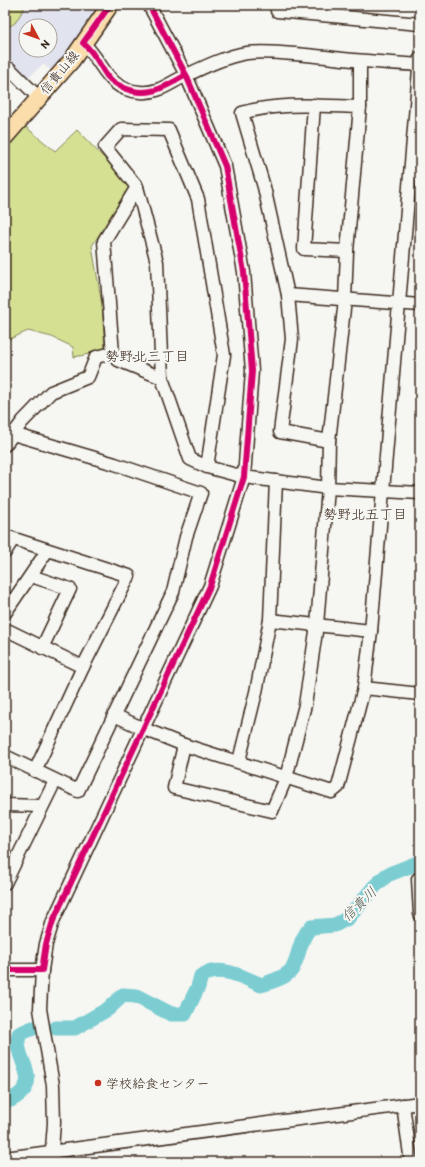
<svg xmlns="http://www.w3.org/2000/svg" width="425" height="1167" viewBox="0 0 425 1167" font-family="Itim,'Klee One',sans-serif">
	<style>
		.built { fill: #e1e3ef; fill-rule: evenodd }
		.green { fill: #d5e093; stroke: #888558 }
		.lines { fill: none; stroke-linecap: round; stroke-linejoin: round }
		.river { stroke: #7ccdd2; stroke-width: 15 }
		.minor-casing { stroke: #3b2a1e; stroke-width: 15 }
		.major-casing { stroke: #3b2a1e; stroke-width: 19 }
		.minor { stroke: #f6f6f2; stroke-width: 12 }
		.major { stroke: #fbddab; stroke-width: 16 }
		.cycleway-casing { stroke: #f6f6f2; stroke-width: 8 }
		.cycleway { stroke: #d6006c; stroke-width: 6 }
		.poi-dot { fill: #c8321e; stroke: #f6f6f2; stroke-width: 1.5 }
		.labels { text-anchor: middle; stroke-width: 4; stroke-linejoin: round; paint-order: stroke }
		.street-label { font-size: 13px; fill: #3b2a1e; stroke: #f6f6f2 }
		.poi-label { font-size: 13px; fill: #3b2a1e; stroke: #f6f6f2; text-anchor: start }
		.neighbourhood-label { font-size: 14px; fill: #3b2a1e; stroke: #f6f6f2 }
		.water-label { font-size: 14px; font-style: italic; fill: #4e5b54; stroke: #f6f6f2 }
	</style>
	<rect width="100%" height="100%" fill="#f6f6f2"/>
	<filter id="ink" filterUnits="userSpaceOnUse"><feTurbulence type="fractalNoise" baseFrequency=".025" numOctaves="2"/><feDisplacementMap in="SourceGraphic" scale="8" xChannelSelector="R" yChannelSelector="G"/><feConvolveMatrix kernelMatrix="1 2 1 2 8 2 1 2 1" color-interpolation-filters="sRGB"/></filter>
	<g filter="url(#ink)">
		<path class="built" d="M24 5H101L85 25 64 60 53 72 43 64 27 79 5 53V29L15 23 25 7ZM26 26H50V50H26Z"/>
		<g class="green">
			<polygon points="5,5 24,5 25,7 15,23 5,29"/>
			<polygon points="21,123 55,151 77,130 130,185 92,246 102,305 105,351 74,357 73,347 52,337 28,331 5,341 5,144"/>
		</g>
		<g class="lines">
			<g class="river">
				<path d="M56 1028H75L108 1009 123 995 136 996 171 1014H185L198 987 201 976C220 964 243 977 261 985 270 982 286 978 292 969 300 955 299 939 311 927L335 925 348 918 374 887 387 875 420 862"/>
				<path d="M5 1097 11 1100C47 1080 12 1061 19 1034L33 1028"/>
			</g>
			<defs>
				<g id="minor">
					<polyline points="278,5 277,11 420,24"/>
					<path d="M83 43C104 62 106 90 140 92 159 94 171 82 187 75 206 66 227 56 247 53 268 50 305 55 326 57 357 61 389 63 420 65"/>
					<polyline points="5,68 10,69 38,97"/>
					<polyline points="314,105 304,249 347,251"/>
					<polyline points="137,187 104,241 113,353 118,360 162,378"/>
					<polyline points="288,295 420,305"/>
					<path d="M329 441 280 432 292 339 288 295 264 187 242 113C279 102 321 106 360 107"/>
					<polyline points="5,445 23,421 51,392 88,377 96,357 113,353"/>
					<polyline points="207,467 224,355 198,199 169,130 121,129 105,147 137,187 157,262 162,378 190,459 207,467 244,477 328,488 420,493"/>
					<polyline points="5,536 129,576 83,667 35,771"/>
					<polyline points="5,552 13,539"/>
					<polyline points="31,576 70,589 42,648"/>
					<polyline points="5,613 47,551"/>
					<polyline points="270,620 371,631"/>
					<polyline points="5,629 83,667"/>
					<polyline points="364,688 420,694"/>
					<polyline points="114,715 144,729 184,745 332,792 338,787 364,688 371,631 420,58"/>
					<polyline points="184,745 174,788 272,811 286,778 305,705 317,625 328,488 329,441 345,300 347,251 360,107 360,61"/>
					<polyline points="5,756 78,791 173,592 186,537 201,493 115,464 13,434"/>
					<polyline points="239,761 256,692 270,620 276,481"/>
					<polyline points="5,805 42,806"/>
					<polyline points="420,878 418,879 420,914"/>
					<polyline points="5,883 55,781"/>
					<polyline points="5,970 42,970 46,944 53,921 210,586 244,477 252,371 244,272 225,166 186,75 149,5"/>
					<polyline points="42,970 40,1009 53,1085 54,1123 51,1162"/>
					<polyline points="403,1105 411,1162"/>
					<polyline points="5,1158 420,1103"/>
				</g>
				<polyline id="major" points="5,137 72,60 110,5"/>
			</defs>
			<use href="#minor" class="minor-casing"/>
			<use href="#major" class="major-casing"/>
			<use href="#minor" class="minor"/>
			<use href="#major" class="major"/>
			<defs>
				<g id="cycleway">
					<path d="M110 5 83 43C94 52 98 62 105 73 108 79 116 84 122 87 146 99 164 88 186 75"/>
					<polyline points="5,970 42,970 46,944 53,921 210,586 244,477 252,371 244,272 225,166 186,75 149,5"/>
				</g>
			</defs>
			<use href="#cycleway" class="cycleway-casing"/>
			<use href="#cycleway" class="cycleway"/>
		</g>
	</g>
	<circle class="poi-dot" cx="98" cy="1083" r="4"/>
	<g class="labels">
		<g class="street-label">
			<text transform="translate(59 72) rotate(-50)" y="5">信貴山線</text>
		</g>
		<g class="poi-label">
			<text x="106" y="1088">学校給食センター</text>
		</g>
		<g class="neighbourhood-label">
			<text x="147" y="361">勢野北三丁目</text>
			<text x="365" y="519">勢野北五丁目</text>
		</g>
		<g class="water-label">
			<text transform="translate(359 904) rotate(-44)" y="5">信貴川</text>
		</g>
	</g>
	<rect width="425" height="1167" fill="none" stroke="#f6f6f2" stroke-width="20"/>
	<rect x="10" y="10" width="405" height="1147" fill="none" stroke="#3b2a1e" stroke-width="1.5" filter="url(#ink)"/>
	<g transform="translate(38 38) rotate(131)"><circle r="19" fill="#f6f6f2" stroke="#aba49d"/>
	<path d="M0-3L7 15L0 10L-7 15Z" fill="#c8321e"/>
	<text y="-6" font-size="11" font-weight="bold" text-anchor="middle" fill="#3b2a1e">N</text>
	</g>
</svg>
